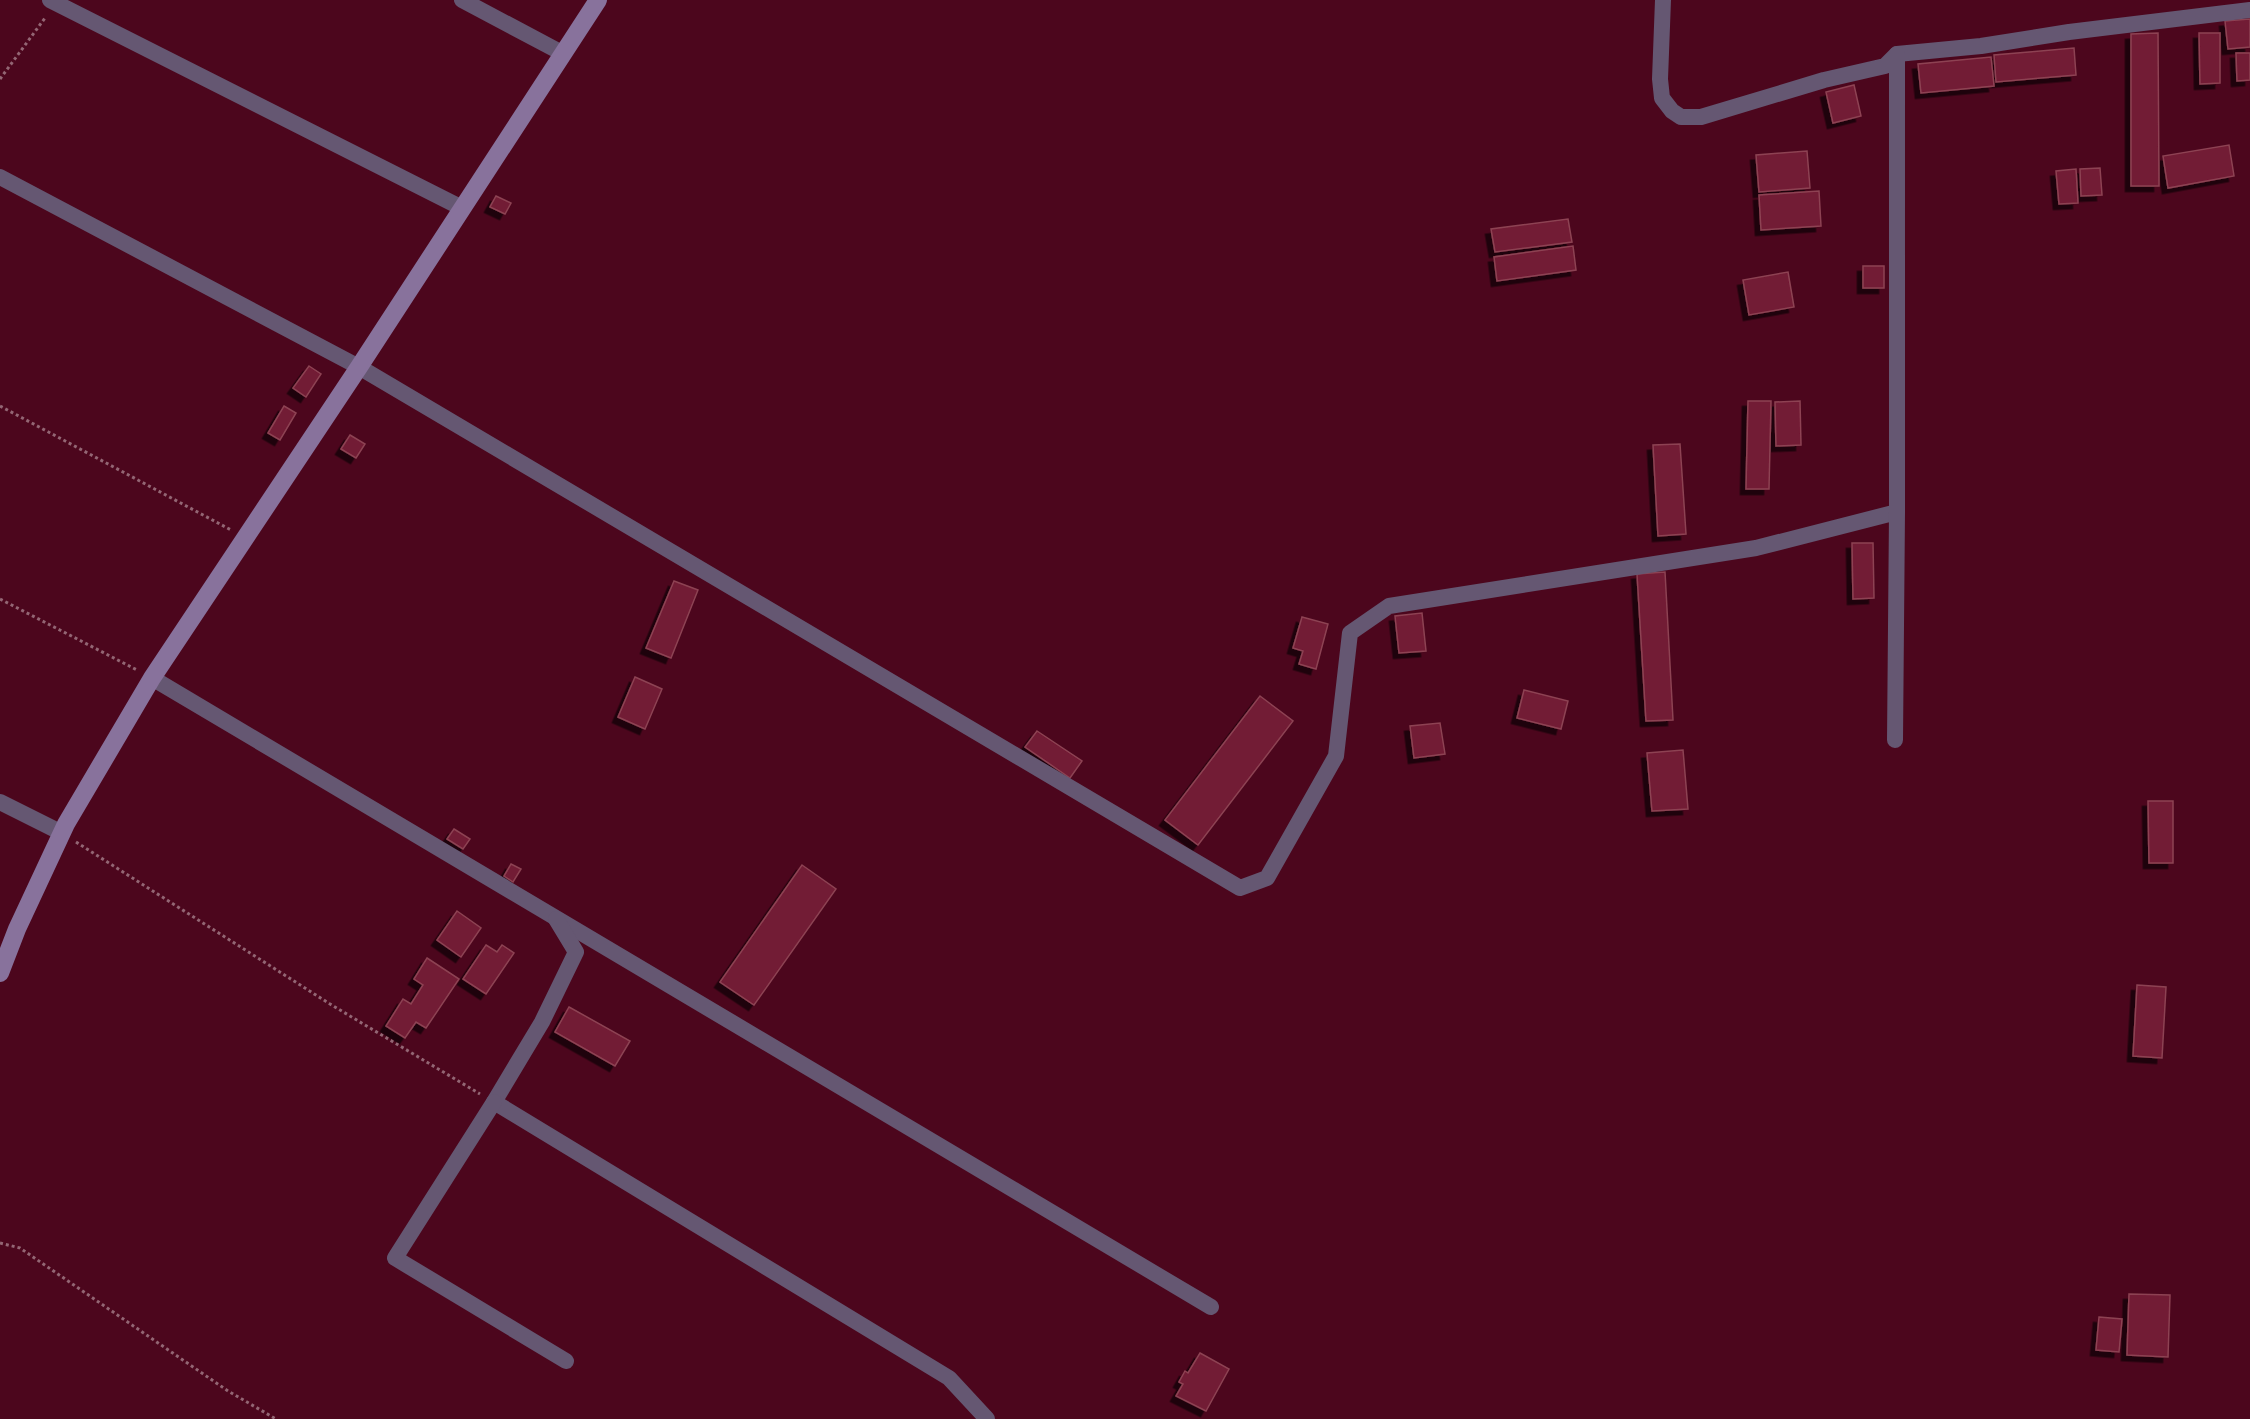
<svg xmlns="http://www.w3.org/2000/svg" width="2250" height="1419" viewBox="0 0 2250 1419" font-family="Rubik,sans-serif">
	<style>
		.building { fill: #721a34; stroke: #8d4353; stroke-width: 1.5; filter: url(#shadow) }
		.lines { fill: none; stroke-linecap: round; stroke-linejoin: round }
		.path { stroke: #936674; stroke-width: 3; stroke-dasharray: 3 3; stroke-linecap: butt }
		.street { stroke: #655772; stroke-width: 16 }
		.secondary { stroke: #88729c; stroke-width: 18 }
	</style>
	<defs>
		<filter id="shadow"><feDropShadow dx="-5.5" dy="5.5" stdDeviation="0" flood-color="#0009"/></filter>
	</defs>
	<rect width="100%" height="100%" fill="#4c061d"/>
	<g class="building">
		<polygon points="2250,19 2250,47 2228,49 2225,21"/>
		<polygon points="2158,33 2159,186 2131,186 2131,34"/>
		<polygon points="2199,33 2220,33 2220,83 2200,84"/>
		<polygon points="2074,48 2076,75 1996,82 1994,55"/>
		<polygon points="2236,53 2250,53 2250,80 2237,81"/>
		<polygon points="1991,57 1994,86 1921,93 1918,64"/>
		<polygon points="1854,85 1861,116 1833,123 1826,92"/>
		<polygon points="2229,145 2234,176 2168,188 2163,156"/>
		<polygon points="1807,151 1810,188 1759,192 1756,155"/>
		<polygon points="2100,168 2102,195 2081,196 2080,169"/>
		<polygon points="2076,169 2078,203 2059,204 2056,171"/>
		<polygon points="1819,191 1821,226 1761,230 1759,195"/>
		<polygon points="496,196 511,203 505,214 490,207"/>
		<polygon points="1568,219 1572,242 1495,252 1491,229"/>
		<polygon points="1573,246 1576,270 1497,281 1494,257"/>
		<rect x="1863" y="266" width="21" height="22"/>
		<polygon points="1788,272 1794,307 1749,315 1743,280"/>
		<polygon points="309,366 321,374 306,397 293,388"/>
		<polygon points="1748,401 1771,401 1769,489 1746,489"/>
		<polygon points="1800,401 1801,445 1776,446 1775,402"/>
		<polygon points="284,406 296,413 280,440 268,433"/>
		<polygon points="350,435 365,444 356,458 341,449"/>
		<polygon points="1680,444 1686,534 1658,536 1653,445"/>
		<polygon points="1852,543 1873,543 1874,598 1853,599"/>
		<polygon points="1665,572 1673,720 1646,721 1637,574"/>
		<polygon points="674,581 698,590 671,658 646,648"/>
		<polygon points="1422,613 1426,651 1399,653 1395,616"/>
		<polygon points="1302,617 1328,624 1316,669 1299,664 1303,651 1293,648"/>
		<polygon points="635,677 662,689 645,729 618,717"/>
		<polygon points="1524,690 1568,701 1561,729 1517,718"/>
		<polygon points="1260,696 1293,721 1198,845 1165,820"/>
		<polygon points="1440,723 1445,754 1414,758 1410,726"/>
		<polygon points="1037,731 1082,761 1070,778 1025,747"/>
		<polygon points="1683,750 1688,809 1652,811 1647,753"/>
		<polygon points="2148,801 2173,801 2173,863 2149,863"/>
		<polygon points="454,829 470,839 463,849 447,839"/>
		<polygon points="511,864 521,869 513,882 504,876"/>
		<polygon points="802,865 836,889 754,1005 720,982"/>
		<polygon points="457,911 481,928 461,957 437,940"/>
		<polygon points="486,945 497,952 502,945 514,953 486,994 463,979"/>
		<polygon points="427,958 459,979 426,1028 416,1022 405,1038 386,1026 403,999 411,1004 423,985 414,979"/>
		<polygon points="2137,985 2166,987 2162,1058 2133,1056"/>
		<polygon points="569,1007 630,1041 615,1066 555,1032"/>
		<polygon points="2129,1294 2170,1295 2168,1357 2127,1355"/>
		<polygon points="2099,1317 2122,1319 2119,1352 2096,1350"/>
		<polygon points="1200,1353 1229,1369 1206,1411 1176,1396 1183,1384 1179,1382 1185,1371 1188,1373"/>
	</g>
	<g class="lines">
		<g class="path">
			<polyline points="0,79 45,18"/>
			<polyline points="0,406 231,530"/>
			<polyline points="0,599 137,670"/>
			<polyline points="76,842 330,1004 480,1094"/>
			<polyline points="0,1243 20,1248 228,1391 276,1419"/>
		</g>
		<g class="street">
			<polyline points="50,0 462,208"/>
			<polyline points="462,0 562,53"/>
			<polyline points="1663,0 1660,79 1662,98 1672,111 1681,117 1701,117 1824,80 1885,66 1897,54 1981,46 2069,32 2250,10"/>
			<polyline points="0,177 359,367 1240,888 1267,878 1336,756 1350,633 1389,606 1756,548 1897,512"/>
			<polyline points="152,678 1211,1307"/>
			<polyline points="1895,740 1897,512 1897,54"/>
			<polyline points="0,802 62,833"/>
			<polyline points="556,919 576,952 542,1022 494,1102 949,1378 987,1419"/>
			<polyline points="494,1102 395,1258 566,1361"/>
		</g>
		<polyline class="secondary" points="0,973 17,929 66,824 152,678 359,367 598,0"/>
	</g>
</svg>
